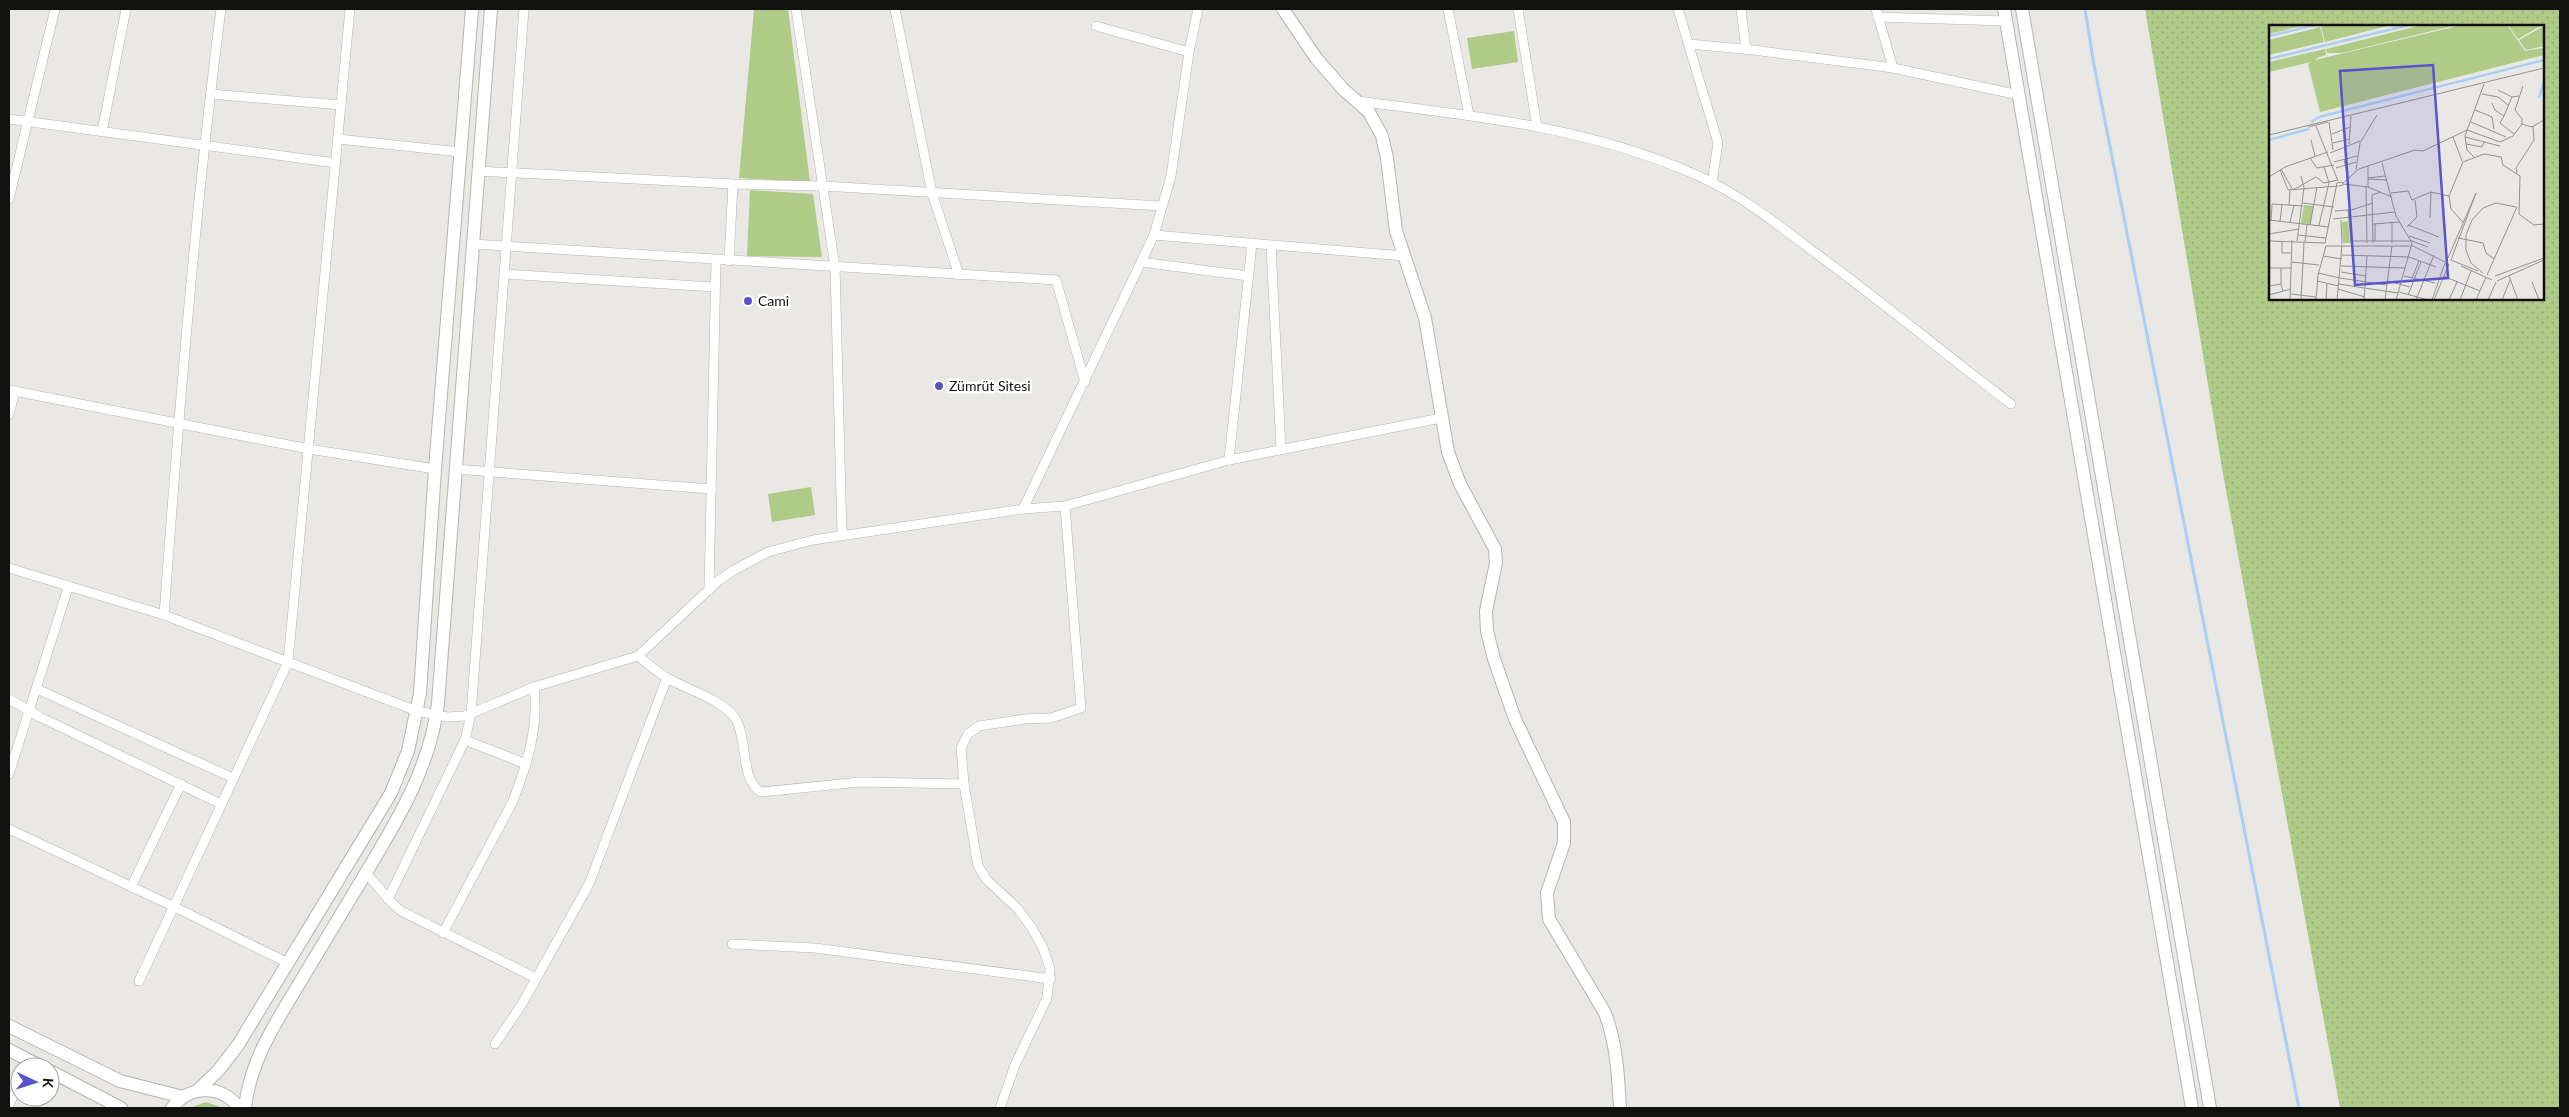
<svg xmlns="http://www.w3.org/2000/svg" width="2569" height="1117" viewBox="0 0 2569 1117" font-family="Lato,sans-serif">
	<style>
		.grass { fill: url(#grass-dots); fill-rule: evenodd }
		.green { fill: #b0ca88 }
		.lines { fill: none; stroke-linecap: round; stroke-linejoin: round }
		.stream { stroke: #aacff4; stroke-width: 3 }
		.street-casing { stroke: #b5b4b0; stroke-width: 10 }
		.secondary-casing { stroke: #b5b4b0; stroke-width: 14 }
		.street { stroke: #fff; stroke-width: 9 }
		.secondary { stroke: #fff; stroke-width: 12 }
		.poi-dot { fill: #5b53cb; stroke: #fff; stroke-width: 2 }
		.labels { text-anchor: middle; stroke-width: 5; stroke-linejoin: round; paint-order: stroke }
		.poi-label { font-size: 14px; fill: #11110f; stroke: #fff; text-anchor: start }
		.inset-river { fill: none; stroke: #aacff4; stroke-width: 2.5 }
		.inset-road { fill: none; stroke: #93928f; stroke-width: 1 }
		.view { fill: #5b53cb; fill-opacity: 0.15; stroke: #5b53cb; stroke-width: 2.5 }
		.inset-edge { fill: none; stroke: #11110f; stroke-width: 2.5 }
	</style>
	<defs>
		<pattern id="grass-dots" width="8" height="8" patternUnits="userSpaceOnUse" patternTransform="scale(1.25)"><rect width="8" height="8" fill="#b0ca88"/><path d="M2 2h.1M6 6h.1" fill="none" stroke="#96ac74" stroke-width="1.8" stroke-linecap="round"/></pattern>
	</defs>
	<rect width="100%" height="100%" fill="#e9e8e4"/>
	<g class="grass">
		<path d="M2145 9H2560V1108H2340L2223 474ZM2270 26H2543V299H2270Z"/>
		<polygon points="206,1102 223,1108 189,1108"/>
	</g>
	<g class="green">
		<polygon points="754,9 788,9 810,182 739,178"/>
		<polygon points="1514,31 1518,62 1472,69 1467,38"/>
		<polygon points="750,190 813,194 822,257 747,256"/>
		<polygon points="811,487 815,515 772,522 768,494"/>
	</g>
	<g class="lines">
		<polyline class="stream" points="2085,9 2094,65 2299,1108"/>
		<defs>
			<g id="street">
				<polyline points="796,9 835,267 842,535"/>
				<polyline points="895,9 932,193 959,275"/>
				<polyline points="1448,9 1469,115"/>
				<polyline points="1518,9 1537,127"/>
				<polyline points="1678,9 1718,143 1712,182"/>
				<polyline points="1741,9 1746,49"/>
				<polyline points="1876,9 1893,68"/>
				<polyline points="1878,17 2006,21"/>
				<polyline points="1096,26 1189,52"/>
				<polyline points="1689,44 1753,50 1893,68 2019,95"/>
				<polyline points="210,94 341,105"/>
				<path d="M1356 101C1470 115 1588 127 1694 174 1738 193 1776 223 1814 252 1881 301 1945 354 2011 404"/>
				<polyline points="9,119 336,163"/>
				<polyline points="102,132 126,9"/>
				<polyline points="338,139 460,152"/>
				<polyline points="477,171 733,184 823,186 1162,206"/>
				<polyline points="9,199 55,9"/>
				<polyline points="1154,235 1404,256"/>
				<polyline points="472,244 1056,280 1085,382"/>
				<polyline points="1271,245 1281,449"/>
				<polyline points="729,261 733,184"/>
				<polyline points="1141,262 1248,276"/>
				<polyline points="504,274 715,287"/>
				<polyline points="9,390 309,449 435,469"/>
				<polyline points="9,414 15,391"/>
				<polyline points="1229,460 1252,243"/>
				<polyline points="455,469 711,489"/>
				<polyline points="1023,509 1154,235 1171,176 1189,52 1198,9"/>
				<polyline points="9,568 164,615 417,711 447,717 465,716 534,687 638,656 718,581 734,570 768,552 813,540 1023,509 1065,506 1229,460 1441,418"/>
				<polyline points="709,590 716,260"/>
				<path d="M164 615C179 412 195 210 221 9"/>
				<path d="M638 656C648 664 658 673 669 679 687 689 724 701 735 718 748 737 740 781 761 792L860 782 964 784"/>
				<polyline points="37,689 233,778"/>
				<polyline points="9,699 40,717 221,804"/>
				<polyline points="465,740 526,764"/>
				<polyline points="9,774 68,588"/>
				<polyline points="9,829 185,912 288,963"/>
				<polyline points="366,873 392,903 401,911 536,978"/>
				<polyline points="131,887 181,784"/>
				<polyline points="388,899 465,740 471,714 524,9"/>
				<path d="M443 933 513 801C527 764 539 728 534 687"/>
				<polyline points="732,944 815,948 1051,979"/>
				<polyline points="139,981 288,662 350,9"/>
				<polyline points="495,1044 522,1004 589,884 667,678"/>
				<polyline points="9,1104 20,1084"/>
				<polyline points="1000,1108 1015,1065 1047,998 1050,969 1043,948 1032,928 1017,908 987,880 978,866 964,784 961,748 968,734 979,726 1025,719 1051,718 1081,708 1065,506"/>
			</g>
			<g id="secondary">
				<path d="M1283 9 1316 58 1343 89 1369 112 1382 136 1387 158 1396 231 1425 318 1448 452 1460 484 1495 549 1496 563 1486 611 1487 631 1494 659 1515 719 1564 822V843L1547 893 1549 919 1605 1013C1617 1045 1618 1075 1620 1108"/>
				<polyline points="2004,9 2192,1108"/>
				<polyline points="2022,9 2210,1108"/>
				<polyline points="9,1026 120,1081 183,1097"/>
				<polyline points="9,1050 42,1067"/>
				<polyline points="50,1071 121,1108"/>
				<polyline points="198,1090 218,1071 238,1045 391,793 408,751 420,693 435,469 472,9"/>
				<path d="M172 1108C189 1085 222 1084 239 1108"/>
				<path d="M245 1108C250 1061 275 1024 299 984 321 948 342 912 364 876 397 821 430 768 438 703L491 9"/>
			</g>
		</defs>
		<use href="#street" class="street-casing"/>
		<use href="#secondary" class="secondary-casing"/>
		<use href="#street" class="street"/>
		<use href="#secondary" class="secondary"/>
	</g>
	<g class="poi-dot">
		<circle cx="748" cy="301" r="5"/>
		<circle cx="939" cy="386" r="5"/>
	</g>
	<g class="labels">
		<g class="poi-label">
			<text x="758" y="306">Cami</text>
			<text x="949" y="391">Zümrüt Sitesi</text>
		</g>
	</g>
	<g transform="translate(2269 25)">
		<rect width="275" height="275" fill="#e9e8e4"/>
		<path d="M0 0H37L0 9ZM60 0H118V1L56 17 52 2ZM153 0H187L73 28H58L57 24ZM193 0H238L256 26 275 23V30L51 87 39 39 42 37 0 47V37L56 24 57 30 48 33 46 35ZM239 0H273L249 14ZM275 1V21L257 25 250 15ZM51 2 55 17 0 30V15Z" fill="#b0ca88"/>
		<path d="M35 180 45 181 41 199 32 198ZM79 196 81 218H74L73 197Z" fill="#b0ca88"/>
		<path class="inset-river" d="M0 11 46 0M0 34 140 0M270 73 275 56M42 97 50 92 275 35M0 115 40 104"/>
		<path class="inset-road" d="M229 65 243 72M213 69 229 72 239 80M223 78 226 85 235 91 243 72 250 71M206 85 223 92 225 104M235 91 231 98 245 109M60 97 64 125M202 97 237 112M253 99V94L246 85 254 61M47 101 69 156M39 102 59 97M63 109 81 102M0 110 275 43M184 112 193 136M196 112 231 121M42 115 46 131M64 118 80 114M80 119 82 91M197 119 213 122 215 117M61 128 91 116M205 132 198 125 196 111 215 59M41 133 48 143 65 140M75 134 79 153M65 137 88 131M113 138 127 191 143 218 127 275M67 143 87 137M12 144 24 165 47 152 55 158 69 155M11 145 19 165 69 161M87 145 91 118 108 90M248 148 247 143 265 115 264 101M0 152 16 142 59 127M99 153 116 151M99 154 117 155M74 158 90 144 146 125 154 126 198 105 231 117 244 111 253 99 263 102 275 95M74 159 99 162 123 172M97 162 98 218M99 162V141M122 168 139 166 143 175 162 167 180 171M34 178 65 182M20 180 21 165M66 186 79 185 82 218M79 186 104 178M161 193 162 167M64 194 126 187M0 195 60 202M72 195 73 219M2 196 3 179 34 181M11 196 13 180M21 197 25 180M194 197 182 184 180 171 194 137 215 129 232 132 234 140 251 151 250 189 265 200 275 199M104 199 131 197M106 199V216M41 200 48 162M50 200 60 158 55 142M139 200 170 212M138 202 148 192 146 175M0 209 30 204M29 210 57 213M140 211 161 218M189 213 214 218 217 228 225 234M0 216 56 218 68 158 73 157 74 160 70 161M13 216V228H23M28 216 35 163 32 151M82 216H143L159 222M36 217 38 199M104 218 103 170 112 167M123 218V198M73 230 140 232 167 242M54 231 73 234M179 233 207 168 182 235M182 235 209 246M23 237 50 240M0 238 1 243H23M72 241 136 243M192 241 223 255M12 243V259M72 247 97 251M49 248 71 253M214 248 202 238 197 225V210L203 195 214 183 227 178 247 182M218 250 248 182M135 251 166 258M174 251 211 266M226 251 275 233M240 251 249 275M71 253 118 260M143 253 150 236M48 256 70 261M119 256 141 262M228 256 275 235M263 257 270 275M70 259 95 263M0 261 12 259 14 266M96 263 129 268M69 264 96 272M130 267 159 275M22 269 47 272M0 270 22 264M139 270 152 237M21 275 23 215M32 275 35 218M47 275 49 250 57 221H144L176 237M57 275 58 259M68 275 73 220M95 275 98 231M116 275 123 221M147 275 165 230M163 275 176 238M165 275 180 239M180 275 188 257M191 275 202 246M207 275 217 252M219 275 227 257M233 275 241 255"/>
		<path class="view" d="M164 40 179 253 86 260 71 46Z"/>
		<rect width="275" height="275" class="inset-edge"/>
	</g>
	<rect width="2569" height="1117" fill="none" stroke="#11110f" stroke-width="20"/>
	<g transform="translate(35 1082) rotate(94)"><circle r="24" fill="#ffffff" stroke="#a0a09f"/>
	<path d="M0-4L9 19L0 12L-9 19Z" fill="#5b53cb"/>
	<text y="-8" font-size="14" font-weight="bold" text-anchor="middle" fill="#11110f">K</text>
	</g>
</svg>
